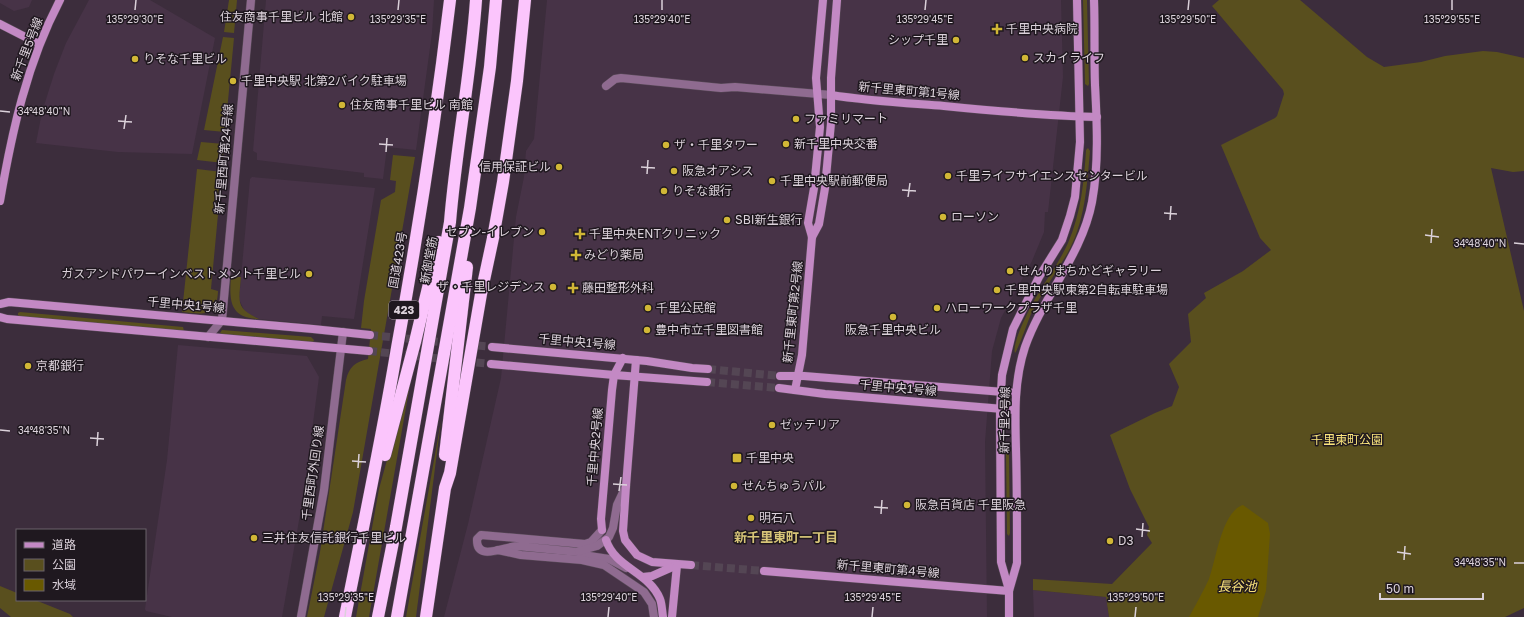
<svg xmlns="http://www.w3.org/2000/svg" width="1524" height="617" viewBox="0 0 1524 617" font-family="'Golos Text','Noto Sans JP',sans-serif">
	<style>
		.built { fill: #473347 }
		.green { fill: #594f1e }
		.water { fill: #695900 }
		.lines { fill: none; stroke-linecap: round; stroke-linejoin: round }
		.secondary-tunnel { stroke: #544654; stroke-width: 8; stroke-dasharray: 8 4; stroke-linecap: butt }
		.street-casing { stroke: #594b58; stroke-width: 9 }
		.secondary-casing { stroke: #594b58; stroke-width: 9 }
		.highway-casing { stroke: #594b58; stroke-width: 13 }
		.street { stroke: #8f6b90; stroke-width: 8 }
		.secondary { stroke: #c389c4; stroke-width: 8 }
		.highway { stroke: #fbc5fc; stroke-width: 12 }
		.ticks { fill: none; stroke: #dbd1da; stroke-width: 1.5 }
		.poi-dot { fill: #d1b736; stroke: #1f181f; stroke-width: 1.5 }
		.labels { text-anchor: middle; stroke-width: 3; stroke-linejoin: round; paint-order: stroke }
		.shield { fill: #1f181f; stroke: #a39aa2; stroke-width: 1 }
		.shield-label { font-size: 11px; font-weight: bold; fill: #dbd1da }
		.poi-label { font-size: 12px; fill: #dbd1da; stroke: #1f181f; text-anchor: start }
		.street-label { font-size: 12px; fill: #dbd1da; stroke: #1f181f }
		.park-label { font-size: 12px; fill: #fbe57d; stroke: #1f181f }
		.neighbourhood-label { font-size: 13px; font-weight: bold; fill: #d7c578; stroke: #1f181f }
		.water-label { font-size: 13px; font-style: italic; fill: #f8e17a; stroke: #1f181f }
		.ticks-label { font-size: 10px; text-anchor: middle; fill: #dbd1da; stroke: #1f181f; stroke-width: 3; stroke-linejoin: round; paint-order: stroke }
	</style>
	<rect width="100%" height="100%" fill="#3c2d3c"/>
	<g class="built">
		<polygon points="0,0 32,0 29,7 14,11 0,3"/>
		<polygon points="89,0 150,0 215,38 192,154 118,152 36,143 42,112 54,74 66,43"/>
		<polygon points="266,0 434,0 432,33 416,150 387,147 383,179 364,177 364,173 257,160 257,153 253,151"/>
		<polygon points="547,0 1061,0 1063,77 1048,212 1045,212 1044,232 1032,261 1001,318 992,351 985,442 987,617 444,617 468,524 501,378 516,217 524,177 526,151 534,139"/>
		<polygon points="252,177 375,188 354,319 322,316 321,325 259,319 245,312 239,299 250,179"/>
		<polygon points="178,345 307,356 319,377 304,492 282,617 172,617 146,611 145,609 167,460"/>
		<polygon points="1033,590 1106,597 1109,617 1034,617"/>
	</g>
	<g class="green">
		<polygon points="229,0 237,0 234,33 224,32"/>
		<polygon points="1083,0 1087,0 1089,84 1088,86 1085,84"/>
		<polygon points="1219,0 1300,0 1367,57 1384,67 1421,62 1445,56 1483,51 1497,52 1524,58 1524,171 1513,172 1491,168 1524,311 1524,608 1505,617 1109,617 1106,597 1033,590 1033,579 1112,584 1152,543 1147,535 1149,527 1130,489 1110,435 1155,413 1172,406 1179,387 1169,364 1191,342 1188,314 1206,298 1204,293 1243,271 1271,250 1260,238 1221,145 1275,118 1277,116 1284,94 1283,90 1212,6"/>
		<polygon points="223,37 234,38 225,132 204,130"/>
		<polygon points="201,142 224,144 223,163 197,160"/>
		<path d="M1088 148 1090 151C1087 185 1085 223 1067 254 1055 274 1042 293 1031 314 1028 321 1018 350 1015 353 1011 344 1032 303 1038 294 1048 277 1060 261 1068 243 1081 213 1084 182 1086 150Z"/>
		<path d="M393 155 415 157 353 512 324 617H307L320 552 346 380C349 367 355 362 368 359L371 329 361 328 364 301 381 200 395 192 396 181 390 180Z"/>
		<path d="M197 169 222 172 211 289 218 291C217 318 203 314 182 312Z"/>
		<path d="M231 277H241C239 302 235 308 259 319 230 318 229 301 231 277Z"/>
		<polygon points="20,312 183,327 184,331 19,317 18,315 18,313"/>
		<polygon points="222,330 311,337 314,340 313,342 222,334 220,333"/>
		<polygon points="414,362 369,617 356,617 379,489"/>
		<polygon points="441,421 416,617 406,617"/>
		<polygon points="1007,453 1009,455 1010,533 1009,536 1007,534 1006,454"/>
		<polygon points="0,586 17,593 17,600 35,600 70,614 73,617 11,617 0,608"/>
	</g>
	<path class="water" d="M1243 505 1268 523 1270 534 1266 591 1258 617H1189C1196 604 1203 592 1209 579 1216 560 1222 511 1243 505Z"/>
	<g class="lines">
		<g class="secondary-tunnel">
			<polyline points="370,335 492,347"/>
			<polyline points="369,351 491,364"/>
			<polyline points="708,369 780,376"/>
			<polyline points="707,382 779,388"/>
			<polyline points="691,565 764,571"/>
		</g>
		<defs>
			<g id="street">
				<polyline points="606,86 615,79 621,78 721,88 735,87 831,95"/>
				<polyline points="208,337 222,320 251,0"/>
				<path d="M602 530 591 542 585 544 481 535 477 539C476 562 503 547 517 546L578 552 583 555 609 559 626 568"/>
				<polyline points="498,550 521,555 582,560 604,565 644,592 652,604 654,617"/>
				<polyline points="579,551 597,546 609,537 613,528 617,505 626,486"/>
				<polyline points="301,617 324,490 343,332"/>
			</g>
			<g id="secondary">
				<polyline points="0,24 39,44"/>
				<path d="M831 95C868 101 906 103 944 106 995 111 1046 116 1097 117"/>
				<path d="M0 201C12 131 27 63 60 0"/>
				<polyline points="812,237 819,224 825,188 831,123 831,78 837,0"/>
				<polyline points="0,304 9,302 313,329 370,335"/>
				<polyline points="0,317 7,319 369,351"/>
				<polyline points="492,347 647,361 692,368 708,369"/>
				<polyline points="636,360 626,486 623,531 625,540 637,555 652,562 691,565"/>
				<polyline points="491,364 614,375 707,382"/>
				<polyline points="780,376 804,376 1016,393"/>
				<polyline points="779,388 825,394 1015,410"/>
				<polyline points="795,390 802,355 812,237 808,223 814,188 820,127 816,78 823,0"/>
				<polyline points="602,530 601,519 612,390 614,375 623,358"/>
				<path d="M606 540C615 568 649 572 660 599 662 604 662 611 663 617"/>
				<polyline points="764,571 1009,591"/>
				<polyline points="643,577 652,576 677,565"/>
				<polyline points="1009,590 1001,562 1000,409 1002,375 1013,329 1039,277 1062,240 1070,216 1075,197 1080,142 1077,0"/>
				<polyline points="672,617 677,565"/>
				<path d="M1009 617V591L1017 563V551C1017 517 1017 483 1016 449 1015 414 1014 380 1025 347 1043 296 1082 255 1092 202 1099 164 1097 123 1095 85 1094 56 1095 28 1094 0"/>
			</g>
			<g id="highway">
				<polyline points="385,455 415,342 439,242"/>
				<polyline points="445,455 467,267"/>
				<path d="M345 617C363 527 382 438 397 348 418 233 436 117 450 0"/>
				<path d="M378 617 396 527 450 222C456 148 471 74 476 0"/>
				<polyline points="397,617 470,208 490,67 496,0"/>
				<polyline points="426,617 445,488 450,473 481,294 493,238 503,182 517,81 525,0"/>
			</g>
		</defs>
		<use href="#street" class="street-casing"/>
		<use href="#secondary" class="secondary-casing"/>
		<use href="#highway" class="highway-casing"/>
		<use href="#street" class="street"/>
		<use href="#secondary" class="secondary"/>
		<use href="#highway" class="highway"/>
	</g>
	<path class="ticks" d="M135 10 136 0M398 10 399 0M662 10V0M925 10 926 0M1188 10 1189 0M1452 10V0M0 111 10 112M118 121 132 122M124 129 126 115M379 144 393 145M386 152 387 138M641 167 655 168M647 174 648 160M902 190 916 191M908 197 910 183M1164 213 1177 214M1170 220 1171 206M1425 235 1439 237M1431 243 1432 229M1514 243 1524 244M0 430 10 431M90 438 104 439M97 446 98 432M352 461 366 462M358 468 359 454M613 484 627 485M619 491 621 477M874 507 888 508M881 514 882 500M1136 529 1150 531M1142 537 1143 523M1397 552 1411 554M1404 560 1405 546M1514 563H1524M345 617 346 607M608 617 609 607M872 617 873 607M1135 617 1136 607"/>
	<g class="poi-dot">
		<circle cx="351" cy="17" r="4"/>
		<path d="M995 23h4v4h4v4h-4v4h-4v-4h-4v-4h4z"/>
		<circle cx="956" cy="40" r="4"/>
		<circle cx="1025" cy="58" r="4"/>
		<circle cx="135" cy="59" r="4"/>
		<circle cx="233" cy="81" r="4"/>
		<circle cx="342" cy="105" r="4"/>
		<circle cx="796" cy="119" r="4"/>
		<circle cx="786" cy="144" r="4"/>
		<circle cx="666" cy="145" r="4"/>
		<circle cx="559" cy="167" r="4"/>
		<circle cx="674" cy="171" r="4"/>
		<circle cx="948" cy="176" r="4"/>
		<circle cx="772" cy="181" r="4"/>
		<circle cx="664" cy="191" r="4"/>
		<circle cx="943" cy="217" r="4"/>
		<circle cx="727" cy="220" r="4"/>
		<circle cx="542" cy="232" r="4"/>
		<path d="M578 228h4v4h4v4h-4v4h-4v-4h-4v-4h4z"/>
		<path d="M574 249h4v4h4v4h-4v4h-4v-4h-4v-4h4z"/>
		<circle cx="1010" cy="271" r="4"/>
		<circle cx="309" cy="274" r="4"/>
		<circle cx="553" cy="287" r="4"/>
		<path d="M571 282h4v4h4v4h-4v4h-4v-4h-4v-4h4z"/>
		<circle cx="997" cy="290" r="4"/>
		<circle cx="648" cy="308" r="4"/>
		<circle cx="937" cy="308" r="4"/>
		<circle cx="893" cy="317" r="4"/>
		<circle cx="647" cy="330" r="4"/>
		<circle cx="28" cy="366" r="4"/>
		<circle cx="772" cy="425" r="4"/>
		<rect x="732" y="453" width="10" height="10" rx="2"/>
		<circle cx="734" cy="486" r="4"/>
		<circle cx="907" cy="505" r="4"/>
		<circle cx="751" cy="518" r="4"/>
		<circle cx="254" cy="538" r="4"/>
		<circle cx="1110" cy="541" r="4"/>
	</g>
	<g class="labels">
		<rect class="shield" x="389" y="301" width="30" height="18" rx="3"/>
		<g class="shield-label">
			<text x="404" y="314">423</text>
		</g>
		<g class="poi-label">
			<text x="343" y="21" text-anchor="end">住友商事千里ビル 北館</text>
			<text x="1006" y="33">千里中央病院</text>
			<text x="948" y="44" text-anchor="end">シップ千里</text>
			<text x="1033" y="62">スカイライフ</text>
			<text x="143" y="63">りそな千里ビル</text>
			<text x="241" y="85">千里中央駅 北第2バイク駐車場</text>
			<text x="350" y="109">住友商事千里ビル 南館</text>
			<text x="804" y="123">ファミリマート</text>
			<text x="794" y="148">新千里中央交番</text>
			<text x="674" y="149">ザ・千里タワー</text>
			<text x="551" y="171" text-anchor="end">信用保証ビル</text>
			<text x="682" y="175">阪急オアシス</text>
			<text x="956" y="180">千里ライフサイエンスセンタービル</text>
			<text x="780" y="185">千里中央駅前郵便局</text>
			<text x="672" y="195">りそな銀行</text>
			<text x="951" y="221">ローソン</text>
			<text x="735" y="224">SBI新生銀行</text>
			<text x="534" y="236" text-anchor="end">セブン-イレブン</text>
			<text x="589" y="238">千里中央ENTクリニック</text>
			<text x="584" y="259">みどり薬局</text>
			<text x="1018" y="275">せんりまちかどギャラリー</text>
			<text x="301" y="278" text-anchor="end">ガスアンドパワーインベストメント千里ビル</text>
			<text x="545" y="291" text-anchor="end">ザ・千里レジデンス</text>
			<text x="582" y="292">藤田整形外科</text>
			<text x="1005" y="294">千里中央駅東第2自転車駐車場</text>
			<text x="656" y="312">千里公民館</text>
			<text x="945" y="312">ハローワークプラザ千里</text>
			<text x="655" y="334">豊中市立千里図書館</text>
			<text x="893" y="334" text-anchor="middle">阪急千里中央ビル</text>
			<text x="36" y="370">京都銀行</text>
			<text x="780" y="429">ゼッテリア</text>
			<text x="746" y="462">千里中央</text>
			<text x="742" y="490">せんちゅうパル</text>
			<text x="915" y="509">阪急百貨店 千里阪急</text>
			<text x="759" y="522">明石八</text>
			<text x="262" y="542">三井住友信託銀行千里ビル</text>
			<text x="1118" y="545">D3</text>
		</g>
		<g class="street-label">
			<text transform="translate(27 49) rotate(-69)" y="4">新千里5号線</text>
			<text transform="translate(909 91) rotate(5)" y="4">新千里東町第1号線</text>
			<text transform="translate(224 159) rotate(-85)" y="4">新千里西町第24号線</text>
			<text transform="translate(398 260) rotate(-80)" y="4">国道423号</text>
			<text transform="translate(429 260) rotate(-80)" y="4">新御堂筋</text>
			<text transform="translate(186 305) rotate(5)" y="4">千里中央1号線</text>
			<text transform="translate(793 312) rotate(-84)" y="4">新千里東町第2号線</text>
			<text transform="translate(577 342) rotate(5)" y="4">千里中央1号線</text>
			<text transform="translate(898 388) rotate(5)" y="4">千里中央1号線</text>
			<text transform="translate(1005 420) rotate(-89)" y="4">新千里2号線</text>
			<text transform="translate(595 447) rotate(-85)" y="4">千里中央2号線</text>
			<text transform="translate(313 473) rotate(-82)" y="4">千里西町外回り線</text>
			<text transform="translate(888 569) rotate(5)" y="4">新千里東町第4号線</text>
		</g>
		<g class="park-label">
			<text x="1347" y="444">千里東町公園</text>
		</g>
		<g class="neighbourhood-label">
			<text x="786" y="542">新千里東町一丁目</text>
		</g>
		<g class="water-label">
			<text x="1237" y="591">長谷池</text>
		</g>
	</g>
	<g class="ticks-label">
		<text x="135" y="23">135°29'30"E</text>
		<text x="398" y="23">135°29'35"E</text>
		<text x="662" y="23">135°29'40"E</text>
		<text x="925" y="23">135°29'45"E</text>
		<text x="1188" y="23">135°29'50"E</text>
		<text x="1452" y="23">135°29'55"E</text>
		<text x="44" y="115">34°48'40"N</text>
		<text x="1480" y="247">34°48'40"N</text>
		<text x="44" y="434">34°48'35"N</text>
		<text x="1480" y="566">34°48'35"N</text>
		<text x="346" y="601">135°29'35"E</text>
		<text x="609" y="601">135°29'40"E</text>
		<text x="873" y="601">135°29'45"E</text>
		<text x="1136" y="601">135°29'50"E</text>
	</g>
	<rect x="16" y="529" width="130" height="72" fill="#1f181f" stroke="#6a626a"/>
	<rect x="24" y="542" width="20" height="6" fill="#c389c4" stroke="#6a626a"/>
	<text x="52" y="549" font-size="12" fill="#dbd1da">道路</text>
	<rect x="24" y="559" width="20" height="12" fill="#594f1e" stroke="#6a626a"/>
	<text x="52" y="569" font-size="12" fill="#dbd1da">公園</text>
	<rect x="24" y="579" width="20" height="12" fill="#695900" stroke="#6a626a"/>
	<text x="52" y="589" font-size="12" fill="#dbd1da">水域</text>
	<path d="M1380 593v6h103v-6" fill="none" stroke="#dbd1da" stroke-width="2"/>
	<text x="1386" y="593" font-size="12" fill="#dbd1da" stroke="#1f181f" stroke-width="3" paint-order="stroke">50 m</text>
</svg>
